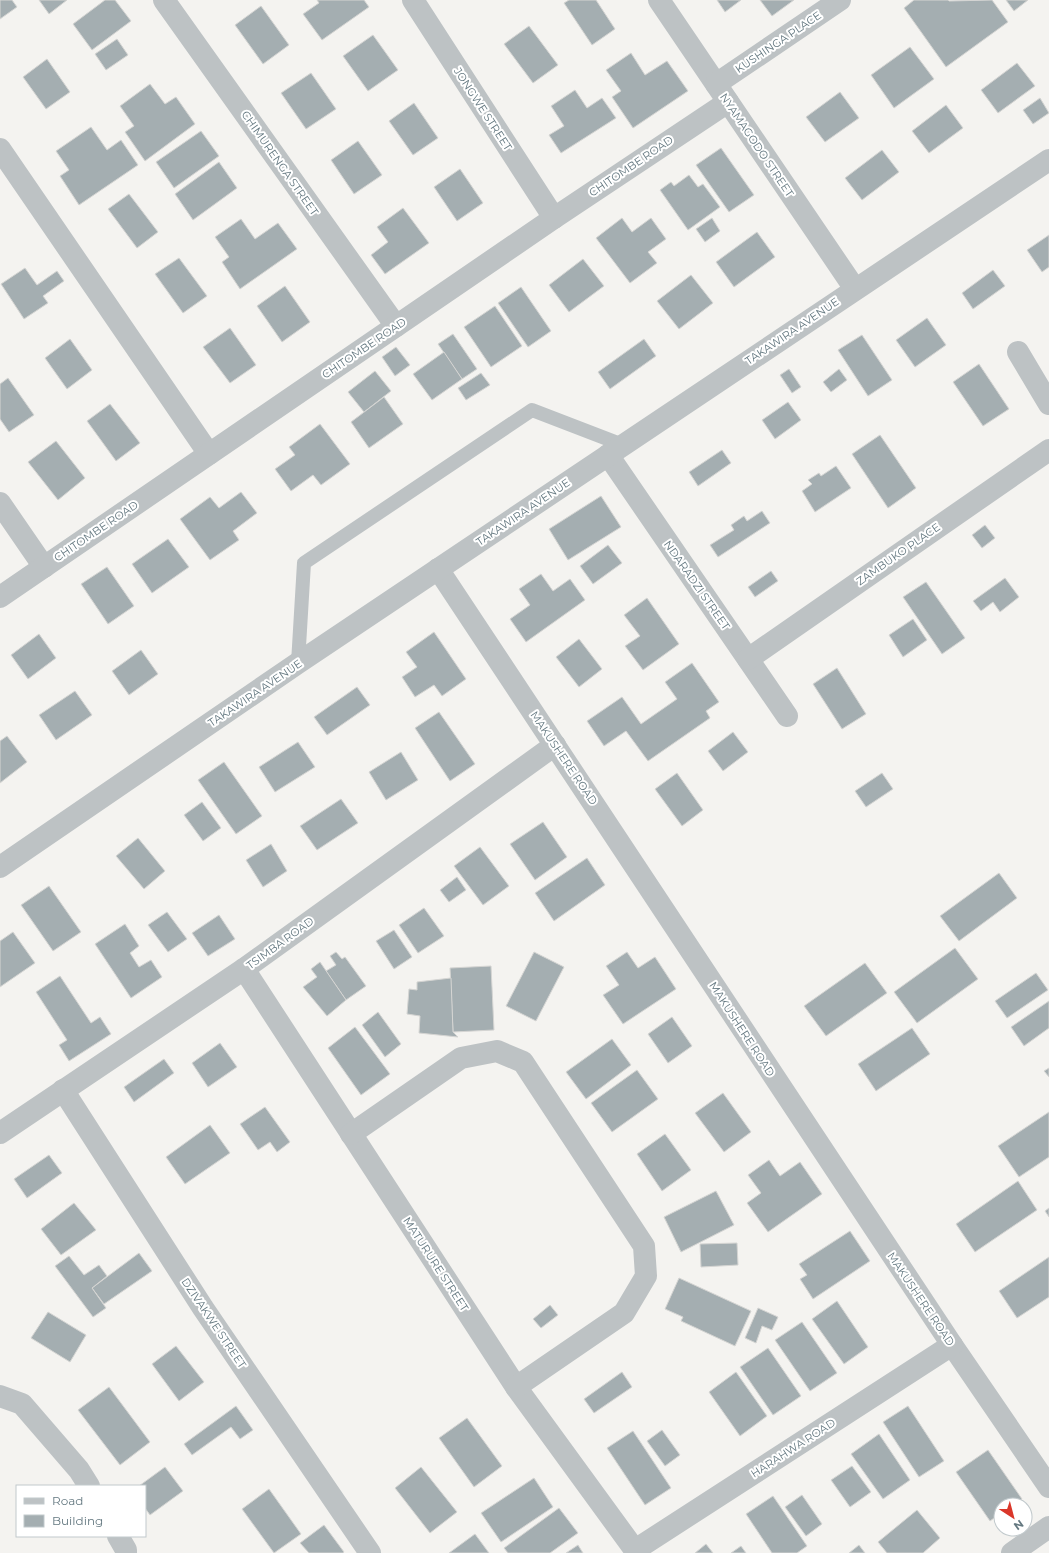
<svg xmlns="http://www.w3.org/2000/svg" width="1049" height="1553" viewBox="0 0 1049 1553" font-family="Montserrat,sans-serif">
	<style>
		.building { fill: #a4aeb1; stroke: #d5d5d3 }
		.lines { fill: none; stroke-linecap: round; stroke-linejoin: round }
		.lane { stroke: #bdc2c4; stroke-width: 14 }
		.street { stroke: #bdc2c4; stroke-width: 22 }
		.labels { text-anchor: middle; stroke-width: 4; stroke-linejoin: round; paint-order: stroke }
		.street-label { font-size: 11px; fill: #647880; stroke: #fff }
	</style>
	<rect width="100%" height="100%" fill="#f4f3f0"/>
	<g class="building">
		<polygon points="0,0 12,0 17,7 0,19"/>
		<polygon points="39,0 67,0 49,14"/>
		<polygon points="105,0 115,0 131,21 92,50 73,24"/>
		<polygon points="317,0 364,0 369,7 322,40 303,14 319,3"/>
		<polygon points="569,0 596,0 615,29 592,45 564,3"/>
		<polygon points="717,0 741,0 725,12"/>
		<polygon points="760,0 794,0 772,16"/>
		<polygon points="914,0 948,0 949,1 992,0 1008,22 946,67 904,8"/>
		<polygon points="1006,0 1028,0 1014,11"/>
		<polygon points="261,6 289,45 263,64 235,25"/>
		<polygon points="529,26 558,65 533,83 504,44"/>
		<polygon points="373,35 398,70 368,91 343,56"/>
		<polygon points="117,39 128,55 106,70 95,54"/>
		<polygon points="910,47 934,79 894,108 871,75"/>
		<polygon points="631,53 645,75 667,61 688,91 633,128 612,97 621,91 606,70"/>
		<polygon points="47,59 70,92 46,109 23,77"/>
		<polygon points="1017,63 1035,86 998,113 981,90"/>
		<polygon points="311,73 336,109 306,129 281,93"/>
		<polygon points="150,84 165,104 176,97 195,124 145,161 125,132 134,126 120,106"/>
		<polygon points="575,90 587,108 602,98 616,118 561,153 549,135 564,126 551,106"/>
		<polygon points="840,92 859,118 825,142 806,117"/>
		<polygon points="1040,98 1049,113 1033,124 1023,110"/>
		<polygon points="414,103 438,138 413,155 389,121"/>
		<polygon points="946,105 963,128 929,153 912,131"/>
		<polygon points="91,127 107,150 121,140 138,165 79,205 60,176 69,170 56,151"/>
		<polygon points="201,131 219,156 174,188 156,162"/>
		<polygon points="358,141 382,175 354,194 331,160"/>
		<polygon points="721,148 754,195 729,212 696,165"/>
		<polygon points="882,150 899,172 862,200 845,178"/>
		<polygon points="219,162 237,188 193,220 175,194"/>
		<polygon points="460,169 483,203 457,221 434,187"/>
		<polygon points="689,175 698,187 703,184 720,207 688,230 660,190 671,182 674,186"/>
		<polygon points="129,194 158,232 137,248 108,209"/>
		<polygon points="403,208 429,243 385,274 371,255 388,242 377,227"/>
		<polygon points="622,218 632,232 651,218 666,239 648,252 657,263 630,283 596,238"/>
		<polygon points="712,218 720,231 705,242 696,229"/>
		<polygon points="241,219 255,239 278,223 297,249 240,289 222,262 229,257 215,237"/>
		<polygon points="757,232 775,257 734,287 716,262"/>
		<polygon points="1049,235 1049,267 1042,272 1027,250"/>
		<polygon points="179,258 207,296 183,313 155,274"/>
		<polygon points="583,259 604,286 569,312 549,285"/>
		<polygon points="25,268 37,285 57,271 64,281 43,296 48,303 24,319 1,284"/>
		<polygon points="993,270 1005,286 973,309 962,293"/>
		<polygon points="691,275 713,303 679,329 657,301"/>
		<polygon points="285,286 310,322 282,342 257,306"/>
		<polygon points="521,287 551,331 528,347 498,303"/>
		<polygon points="495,306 522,346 491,367 464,327"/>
		<polygon points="927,318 946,345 915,367 896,340"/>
		<polygon points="230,328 256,365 230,383 203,347"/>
		<polygon points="453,334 477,369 462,379 438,344"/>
		<polygon points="862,335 892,380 868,396 838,350"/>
		<polygon points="70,339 92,370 67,389 45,358"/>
		<polygon points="644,339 656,356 610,389 598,372"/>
		<polygon points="396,347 410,365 395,376 382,357"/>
		<polygon points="444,352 462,379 432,400 413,374"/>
		<polygon points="979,364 1009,409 983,426 953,382"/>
		<polygon points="789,369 801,387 792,393 780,375"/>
		<polygon points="839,369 847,380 831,392 823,382"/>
		<polygon points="375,371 391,391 364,412 348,392"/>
		<polygon points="481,373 490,385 466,400 458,388"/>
		<polygon points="8,378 34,415 9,432 0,419 0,384"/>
		<polygon points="384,397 403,424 369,448 351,422"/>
		<polygon points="788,402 801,420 775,439 762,420"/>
		<polygon points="110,404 140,443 116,461 87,421"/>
		<polygon points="320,424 350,464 321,485 313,475 291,491 275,469 295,455 289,447"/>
		<polygon points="880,435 916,488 888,508 852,454"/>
		<polygon points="56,441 85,478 58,500 28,462"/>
		<polygon points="722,450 731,463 698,486 689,472"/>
		<polygon points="836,466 851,488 815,512 802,491 812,484 808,480 819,473 821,476"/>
		<polygon points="241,492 257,513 233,531 239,540 210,560 180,519 210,497 219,508"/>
		<polygon points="601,496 621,527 568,560 549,529"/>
		<polygon points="762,511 770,523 718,557 710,545 734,530 731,525 744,516 747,521"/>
		<polygon points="985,525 995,538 982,548 972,535"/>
		<polygon points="168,539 189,567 152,593 132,564"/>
		<polygon points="608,545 622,563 593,584 580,566"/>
		<polygon points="107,567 134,606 108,624 81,584"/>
		<polygon points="771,571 778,581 755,597 748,587"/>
		<polygon points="541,574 553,591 570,579 585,600 526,642 510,619 530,605 519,589"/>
		<polygon points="1005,578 1019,597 1000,612 993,602 981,611 973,601"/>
		<polygon points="926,582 965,638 942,654 903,597"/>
		<polygon points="647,598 679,644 643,670 625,646 640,636 624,615"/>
		<polygon points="913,619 927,640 903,657 889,635"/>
		<polygon points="434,632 466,679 442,696 434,685 415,697 402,677 417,667 406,652"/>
		<polygon points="39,634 56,658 28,679 11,655"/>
		<polygon points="579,639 602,669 579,687 556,657"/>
		<polygon points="141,650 158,674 129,695 112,671"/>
		<polygon points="692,663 719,702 706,711 710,718 648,761 626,731 604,746 587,721 622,697 641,724 677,699 665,682"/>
		<polygon points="837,668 866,714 842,729 813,684"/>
		<polygon points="357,687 370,705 327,735 314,717"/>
		<polygon points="75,691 92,715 56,740 39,715"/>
		<polygon points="439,712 475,764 450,781 415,728"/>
		<polygon points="733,732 748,752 723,771 708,751"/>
		<polygon points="7,736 27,762 0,783 0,741"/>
		<polygon points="298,742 315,767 275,792 259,767"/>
		<polygon points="401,752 418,780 386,800 369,772"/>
		<polygon points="224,762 262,816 236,834 198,780"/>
		<polygon points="677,773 703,810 682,826 655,789"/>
		<polygon points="882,773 893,789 866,807 855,791"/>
		<polygon points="341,799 358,823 317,850 300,826"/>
		<polygon points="202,802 221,828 203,841 184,815"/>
		<polygon points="543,822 567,857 535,880 510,844"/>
		<polygon points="138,838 165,871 144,889 116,856"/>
		<polygon points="271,844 287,871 263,887 246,860"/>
		<polygon points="480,847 509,886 483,905 454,866"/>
		<polygon points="587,858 605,885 554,921 535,893"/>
		<polygon points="999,873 1017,898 959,941 940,916"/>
		<polygon points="457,877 466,890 449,902 440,890"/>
		<polygon points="49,886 81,932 53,951 21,905"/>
		<polygon points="424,908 444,936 418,953 399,925"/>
		<polygon points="167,912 187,939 168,952 148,925"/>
		<polygon points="219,915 235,939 208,956 192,933"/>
		<polygon points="125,924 139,946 130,953 139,967 151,960 162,977 131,998 95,944"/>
		<polygon points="394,930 412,957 394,969 376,941"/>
		<polygon points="13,932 35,963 0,987 0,941"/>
		<polygon points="955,948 978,979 917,1023 894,992"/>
		<polygon points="336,952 342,959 345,957 366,986 346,1000 326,971 336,965 330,956"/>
		<polygon points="534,952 564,967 536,1021 506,1006"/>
		<polygon points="627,952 638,968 655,957 676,989 623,1024 603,995 619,985 606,966"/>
		<polygon points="320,962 346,1000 327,1016 303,987 317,977 311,969"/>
		<polygon points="865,963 887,993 826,1036 804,1006"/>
		<polygon points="491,966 494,1030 453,1032 450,968"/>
		<polygon points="1036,973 1048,990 1007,1018 995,1001"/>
		<polygon points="60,976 91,1023 100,1017 111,1034 69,1061 59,1045 67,1040 36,992"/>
		<polygon points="451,978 453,1032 458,1037 419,1033 420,1016 407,1014 409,989 417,990 417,982"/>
		<polygon points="1049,1001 1049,1028 1024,1046 1011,1027"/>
		<polygon points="378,1012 401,1044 385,1057 362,1025"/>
		<polygon points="672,1017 692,1046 668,1063 648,1034"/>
		<polygon points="355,1027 390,1074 361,1095 328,1048"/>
		<polygon points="912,1028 930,1054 876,1091 858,1064"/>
		<polygon points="612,1039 631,1065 586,1099 566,1072"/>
		<polygon points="220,1043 237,1067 208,1087 192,1063"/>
		<polygon points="164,1059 174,1073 134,1102 124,1087"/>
		<polygon points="1049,1068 1049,1077 1044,1071"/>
		<polygon points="637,1070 658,1099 612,1132 591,1103"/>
		<polygon points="723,1093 751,1132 724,1152 695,1113"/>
		<polygon points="265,1107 290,1142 277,1152 270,1142 258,1150 240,1124"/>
		<polygon points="1049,1112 1049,1157 1019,1177 998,1146"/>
		<polygon points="210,1125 230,1153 185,1184 166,1157"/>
		<polygon points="665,1134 691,1170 662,1191 637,1154"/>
		<polygon points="49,1155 62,1173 27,1198 14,1179"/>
		<polygon points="769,1160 780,1176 800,1162 822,1194 768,1232 747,1203 761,1193 748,1175"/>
		<polygon points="1018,1181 1037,1210 975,1252 956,1224"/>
		<polygon points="716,1191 734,1225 681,1252 664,1217"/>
		<polygon points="74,1203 96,1230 61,1255 41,1229"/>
		<polygon points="1049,1208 1049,1217 1045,1211"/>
		<polygon points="850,1231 870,1261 813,1299 800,1279 807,1275 799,1264"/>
		<polygon points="737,1243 738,1265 701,1267 700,1244"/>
		<polygon points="139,1253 152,1271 104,1304 92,1288"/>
		<polygon points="69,1256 84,1275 99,1265 107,1276 92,1288 106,1308 93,1317 55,1266"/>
		<polygon points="1049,1257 1049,1297 1017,1318 999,1291"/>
		<polygon points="679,1278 751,1311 735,1346 681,1321 683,1317 665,1309"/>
		<polygon points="837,1301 868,1347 844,1364 812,1319"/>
		<polygon points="550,1305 558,1315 541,1328 533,1319"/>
		<polygon points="758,1308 778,1317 772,1330 762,1326 756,1343 745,1338"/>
		<polygon points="48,1312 86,1335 70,1362 31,1338"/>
		<polygon points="802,1322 837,1373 810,1391 775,1340"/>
		<polygon points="176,1346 204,1382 179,1401 152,1364"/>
		<polygon points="768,1348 801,1396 773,1415 740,1367"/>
		<polygon points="622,1372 632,1387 594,1413 584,1399"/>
		<polygon points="736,1372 767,1416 740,1436 709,1392"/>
		<polygon points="109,1387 150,1442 120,1465 78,1410"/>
		<polygon points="236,1406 253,1430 240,1439 231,1427 192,1455 184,1444"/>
		<polygon points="908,1406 944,1461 919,1477 883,1422"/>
		<polygon points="467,1418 502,1466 474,1487 439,1438"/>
		<polygon points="662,1430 680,1455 665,1466 647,1441"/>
		<polygon points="633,1431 671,1488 645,1505 607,1448"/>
		<polygon points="879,1434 910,1480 883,1499 851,1454"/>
		<polygon points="988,1450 1022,1499 1013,1505 1001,1505 1001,1513 990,1521 956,1472"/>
		<polygon points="852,1466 871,1492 850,1507 831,1480"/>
		<polygon points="165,1467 183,1491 150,1515 145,1508 145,1486 139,1486"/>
		<polygon points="421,1467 457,1512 430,1533 395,1488"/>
		<polygon points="534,1478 553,1507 501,1542 481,1513"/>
		<polygon points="269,1489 301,1534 274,1553 242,1509"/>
		<polygon points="802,1495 822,1524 806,1536 785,1507"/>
		<polygon points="773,1496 807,1546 797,1553 772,1553 746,1514"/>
		<polygon points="559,1508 578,1533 550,1553 508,1553 504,1548"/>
		<polygon points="917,1510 940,1538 923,1553 887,1553 878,1542"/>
		<polygon points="324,1525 344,1552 343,1553 309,1553 300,1543"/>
		<polygon points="475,1534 489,1553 449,1553"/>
		<polygon points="706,1544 713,1553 695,1553"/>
		<polygon points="578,1545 583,1553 566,1553"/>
		<polygon points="859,1545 865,1553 849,1553"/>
		<polygon points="741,1546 746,1553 731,1553"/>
	</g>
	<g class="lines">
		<polyline class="lane" points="298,663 304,563 532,410 623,445"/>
		<g class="street">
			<polyline points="164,0 396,326"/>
			<polyline points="413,0 554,218"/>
			<polyline points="659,0 855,289"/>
			<polyline points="716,84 840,0"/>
			<polyline points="0,149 209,454"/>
			<polyline points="1018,352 1049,404"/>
			<polyline points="608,455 787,716"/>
			<polyline points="0,503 44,567"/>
			<polyline points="438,569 952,1345 1049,1487"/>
			<polyline points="0,597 554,218 728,102"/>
			<polyline points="748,659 1049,450"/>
			<polyline points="0,867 298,663 1049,160"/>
			<polyline points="244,969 516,1387 637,1553"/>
			<polyline points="63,1090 203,1308 370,1553"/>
			<polyline points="0,1133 244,969 555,745"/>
			<polyline points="351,1134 461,1058 497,1051 523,1062 644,1246 646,1276 624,1313 516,1387"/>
			<polyline points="0,1396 22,1404 79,1470 89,1486"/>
			<polyline points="118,1536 126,1550 126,1553"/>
			<polyline points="635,1550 952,1345"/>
			<polyline points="1012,1553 1049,1527"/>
		</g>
	</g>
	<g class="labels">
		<g class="street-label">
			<text transform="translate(778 42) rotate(-34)" y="4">KUSHINGA PLACE</text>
			<text transform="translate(483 109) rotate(57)" y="4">JONGWE STREET</text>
			<text transform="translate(757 145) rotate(56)" y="4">NYAMAGODO STREET</text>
			<text transform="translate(280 163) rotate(55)" y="4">CHIMURENGA STREET</text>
			<text transform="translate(631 166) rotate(-34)" y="4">CHITOMBE ROAD</text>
			<text transform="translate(792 331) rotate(-34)" y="4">TAKAWIRA AVENUE</text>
			<text transform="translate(364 348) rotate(-34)" y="4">CHITOMBE ROAD</text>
			<text transform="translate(523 512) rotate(-34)" y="4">TAKAWIRA AVENUE</text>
			<text transform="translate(96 531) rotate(-34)" y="4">CHITOMBE ROAD</text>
			<text transform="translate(898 554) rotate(-35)" y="4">ZAMBUKO PLACE</text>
			<text transform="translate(697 585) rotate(55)" y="4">NDARADZI STREET</text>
			<text transform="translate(255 693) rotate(-34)" y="4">TAKAWIRA AVENUE</text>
			<text transform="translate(564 758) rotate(56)" y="4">MAKUSHERE ROAD</text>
			<text transform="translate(280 943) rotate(-36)" y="4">TSIMBA ROAD</text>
			<text transform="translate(742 1029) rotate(57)" y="4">MAKUSHERE ROAD</text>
			<text transform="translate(436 1264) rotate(57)" y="4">MATURURE STREET</text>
			<text transform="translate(921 1299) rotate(56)" y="4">MAKUSHERE ROAD</text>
			<text transform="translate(214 1323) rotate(56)" y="4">DZIVAKWE STREET</text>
			<text transform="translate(793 1448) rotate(-33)" y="4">HARAHWA ROAD</text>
		</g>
	</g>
	<rect x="16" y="1485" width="130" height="52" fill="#ffffff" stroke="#c1c9cc"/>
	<rect x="24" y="1498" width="20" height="6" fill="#bdc2c4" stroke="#c1c9cc"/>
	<text x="52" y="1505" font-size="12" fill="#647880">Road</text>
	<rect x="24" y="1515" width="20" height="12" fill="#a4aeb1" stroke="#c1c9cc"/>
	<text x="52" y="1525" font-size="12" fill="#647880">Building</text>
	<g transform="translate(1013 1517) rotate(144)"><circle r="19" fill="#ffffff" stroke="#c1c9cc"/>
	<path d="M0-3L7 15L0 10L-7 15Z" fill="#da372a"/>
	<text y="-6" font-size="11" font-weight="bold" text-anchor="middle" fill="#647880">N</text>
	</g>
</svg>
